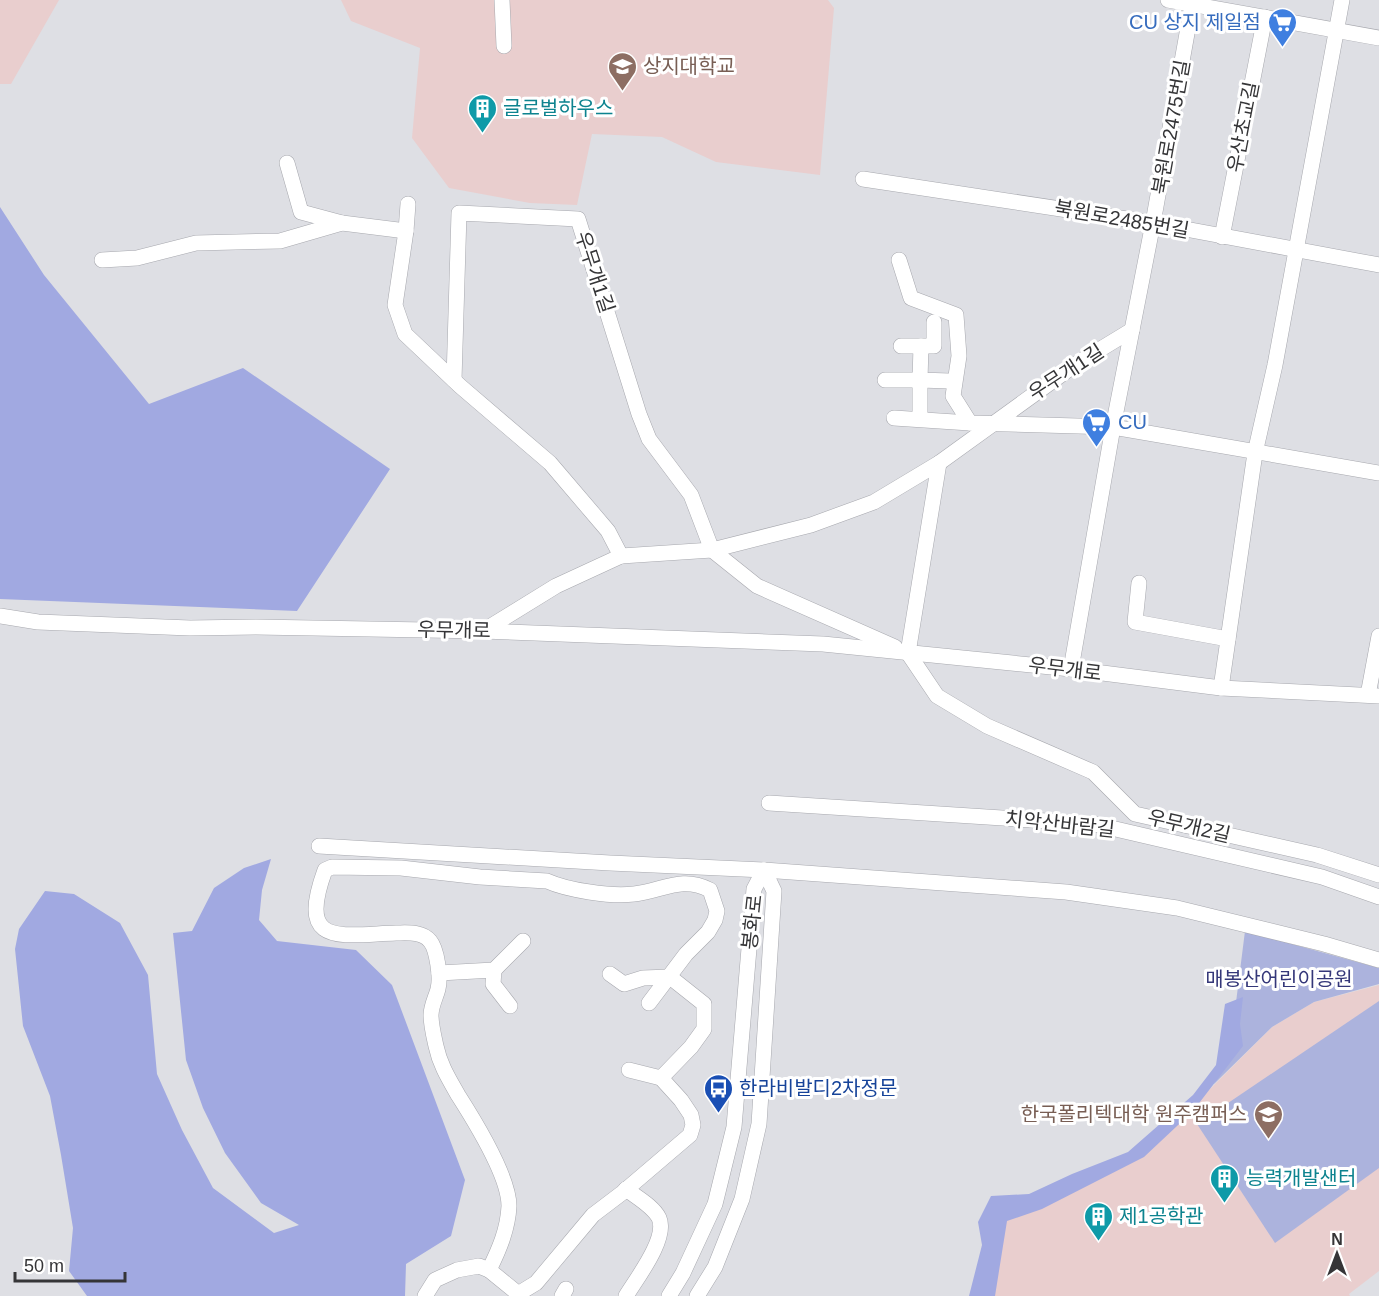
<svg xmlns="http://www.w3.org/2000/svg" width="1379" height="1296" viewBox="0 0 1379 1296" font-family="Arial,'Noto Sans KR',sans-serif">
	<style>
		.education { fill: #e9cece }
		.green { fill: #acb3dd }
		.forest { fill: #a1a9e1 }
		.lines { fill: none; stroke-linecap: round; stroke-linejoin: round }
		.minor-casing { stroke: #a7a8ae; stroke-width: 16 }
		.minor { stroke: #fff; stroke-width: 15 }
		.labels { text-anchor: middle; stroke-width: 6; stroke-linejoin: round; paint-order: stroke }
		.shop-label { font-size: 20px; fill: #366cbe; stroke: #fff; text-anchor: end }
		.education-label { font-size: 20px; fill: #785e54; stroke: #fff; text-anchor: start }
		.culture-label { font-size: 20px; fill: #0d838f; stroke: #fff; text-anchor: start }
		.street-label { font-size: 20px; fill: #353537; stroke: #fff }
		.park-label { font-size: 20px; fill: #343779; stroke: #fff }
		.transit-label { font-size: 20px; fill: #164399; stroke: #fff; text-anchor: start }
	</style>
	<rect width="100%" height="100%" fill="#dedfe4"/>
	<g class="education">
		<polygon points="0,0 59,0 11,84 0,84"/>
		<polygon points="341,0 828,0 834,8 820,175 716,162 662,137 592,134 577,205 530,203 449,188 412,138 420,48 351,21"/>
		<polygon points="1379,985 1379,1271 1349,1294 1350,1296 981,1296 993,1203 1046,1196 1134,1160 1182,1117 1272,1027 1314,1002"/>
	</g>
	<g class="green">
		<polygon points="1245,931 1379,968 1379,984 1314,1002 1272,1027 1214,1084 1231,1042"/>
		<polygon points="1379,1001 1379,1168 1275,1243 1197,1124"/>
	</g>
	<g class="forest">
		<polygon points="0,207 44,275 149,404 243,368 390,469 297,611 0,599"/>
		<polygon points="271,859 262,890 259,920 277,941 356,950 392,985 465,1180 451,1236 406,1264 405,1296 87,1296 69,1271 73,1228 61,1155 50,1096 23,1026 15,949 19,929 45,891 74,894 120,923 148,975 157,1074 182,1130 213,1188 274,1233 299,1225 261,1203 225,1153 203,1108 186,1060 173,933 192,931 214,888 244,868"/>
		<polygon points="1243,997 1240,1024 1243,1046 1193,1111 1144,1157 1042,1209 1007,1221 995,1296 969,1296 982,1245 978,1222 991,1196 1029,1194 1072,1174 1128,1152 1193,1095 1216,1065 1225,1004"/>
	</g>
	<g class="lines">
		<defs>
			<g id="minor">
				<polyline points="502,0 504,46"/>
				<polyline points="1168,0 1379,38"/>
				<polyline points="287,163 301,212 342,223"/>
				<polyline points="863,179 1153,223 1379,265"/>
				<polyline points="408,204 406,231 395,305 405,334 460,386 550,463 608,531 621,556"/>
				<polyline points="1222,237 1265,17"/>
				<polyline points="102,260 137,258 196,243 280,241 342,223 406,231"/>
				<polyline points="899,260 911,298 956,315 959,356 953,396 970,423 1113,427 1379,473"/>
				<polyline points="901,346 921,346 920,380 949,381"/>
				<polyline points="921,346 934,346 934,322"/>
				<polyline points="454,380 459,213 578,219 639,414 649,439 691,495 712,550 757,586 895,647"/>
				<polyline points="885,380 920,380 920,418"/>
				<polyline points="894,418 970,423"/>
				<polyline points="1139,583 1135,622 1228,639"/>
				<polyline points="0,616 38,622 190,628 256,627 483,631 823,644 1071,669 1221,688 1379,696"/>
				<polyline points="483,631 556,586 621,556 712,550 811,525 874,502 939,463 1076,364 1132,330"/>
				<polyline points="908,653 937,696 987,726 1093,772 1135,814 1317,855 1379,875"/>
				<polyline points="908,653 939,463"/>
				<polyline points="1071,669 1113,427 1153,223 1193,0"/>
				<polyline points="1221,688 1255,453 1275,365 1342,0"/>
				<polyline points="1368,695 1379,636"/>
				<polyline points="769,803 1094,824 1322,877 1379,897"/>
				<polyline points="319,846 610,863 764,870 1066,892 1177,908 1324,944 1379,960"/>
				<polyline points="494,970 493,984 510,1006"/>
				<polyline points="439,973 494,970 523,941"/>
				<polyline points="629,1070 661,1078"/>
				<path d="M626 1189C636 1197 653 1206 659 1218 668 1238 637 1278 626 1296"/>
				<path d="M489 1270C499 1250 508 1229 509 1206 509 1177 474 1120 458 1095 449 1079 440 1065 436 1046 434 1037 431 1025 431 1015 431 1006 436 997 438 989 441 978 437 949 430 941 422 931 406 933 396 933 338 935 297 947 325 870L332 867 401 868 480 877 547 881C567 890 611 897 634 894 663 891 681 875 710 890L717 911 715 920 708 932 686 954 649 1003"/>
				<polyline points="518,1294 536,1283 593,1215 622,1193 690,1135 693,1125 691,1115 681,1100 661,1078 691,1047 704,1029 704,1004 670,977 643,978 624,984 610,974"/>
				<polyline points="425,1296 435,1280 457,1270 479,1266 489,1270 521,1296"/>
				<polyline points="562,1296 566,1289"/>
				<polyline points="669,1296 683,1273 715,1204 734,1127 754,889 764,870"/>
				<polyline points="697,1296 715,1267 742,1199 759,1124 774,891 764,870"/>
			</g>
		</defs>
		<use href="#minor" class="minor-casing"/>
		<use href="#minor" class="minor"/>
	</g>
	<defs>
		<symbol id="supermarket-pin" viewBox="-11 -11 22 30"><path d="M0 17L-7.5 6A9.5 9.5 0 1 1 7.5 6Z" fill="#3f7fe0" stroke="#fff"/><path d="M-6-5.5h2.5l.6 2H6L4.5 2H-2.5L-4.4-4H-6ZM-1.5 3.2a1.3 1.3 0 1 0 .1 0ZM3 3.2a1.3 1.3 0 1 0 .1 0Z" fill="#fff"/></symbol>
		<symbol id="university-pin" viewBox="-11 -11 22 30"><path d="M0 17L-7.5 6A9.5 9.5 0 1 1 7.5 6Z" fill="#8d6e63" stroke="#fff"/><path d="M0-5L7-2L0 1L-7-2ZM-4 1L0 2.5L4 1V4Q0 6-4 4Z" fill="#fff"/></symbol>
		<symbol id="building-pin" viewBox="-11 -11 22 30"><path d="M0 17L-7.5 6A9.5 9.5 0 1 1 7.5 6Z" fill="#0f9aa8" stroke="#fff"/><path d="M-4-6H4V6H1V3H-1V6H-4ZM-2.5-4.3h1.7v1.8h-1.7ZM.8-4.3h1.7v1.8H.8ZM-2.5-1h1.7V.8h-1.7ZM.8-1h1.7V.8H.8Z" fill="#fff"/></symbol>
		<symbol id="bus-pin" viewBox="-11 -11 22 30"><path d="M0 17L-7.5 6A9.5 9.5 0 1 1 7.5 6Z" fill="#1a4fb4" stroke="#fff"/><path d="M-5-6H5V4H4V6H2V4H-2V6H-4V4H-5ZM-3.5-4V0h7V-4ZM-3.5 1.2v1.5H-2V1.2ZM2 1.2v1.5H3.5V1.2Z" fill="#fff"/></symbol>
	</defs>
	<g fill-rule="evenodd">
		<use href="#supermarket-pin" x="1266" y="6" width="33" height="45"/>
		<use href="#university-pin" x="606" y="50" width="33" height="45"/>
		<use href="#building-pin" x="466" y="92" width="33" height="45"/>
		<use href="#supermarket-pin" x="1080" y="406" width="33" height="45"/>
		<use href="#bus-pin" x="702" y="1072" width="33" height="45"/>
		<use href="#university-pin" x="1252" y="1098" width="33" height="45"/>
		<use href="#building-pin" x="1208" y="1162" width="33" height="45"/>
		<use href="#building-pin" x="1082" y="1200" width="33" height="45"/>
	</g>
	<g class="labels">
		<g class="shop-label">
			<text x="1261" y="29">CU 상지 제일점</text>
			<text x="1118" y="429" text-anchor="start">CU</text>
		</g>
		<g class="education-label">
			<text x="643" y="73">상지대학교</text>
			<text x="1247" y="1121" text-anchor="end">한국폴리텍대학 원주캠퍼스</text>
		</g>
		<g class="culture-label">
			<text x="503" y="115">글로벌하우스</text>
			<text x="1246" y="1185">능력개발샌터</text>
			<text x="1119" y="1223">제1공학관</text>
		</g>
		<g class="street-label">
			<text transform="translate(1171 127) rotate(-80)" y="7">북원로2475번길</text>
			<text transform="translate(1243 127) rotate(-79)" y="7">우산초교길</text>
			<text transform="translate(1122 219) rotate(10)" y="7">북원로2485번길</text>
			<text transform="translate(595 272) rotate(72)" y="7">우무개1길</text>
			<text transform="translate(1066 372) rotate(-33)" y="7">우무개1길</text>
			<text transform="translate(454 630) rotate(1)" y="7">우무개로</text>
			<text transform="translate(1065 669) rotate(7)" y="7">우무개로</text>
			<text transform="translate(1060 824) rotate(6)" y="7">치악산바람길</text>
			<text transform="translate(1189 826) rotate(13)" y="7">우무개2길</text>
			<text transform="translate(752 922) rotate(-84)" y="7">봉화로</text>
		</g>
		<g class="park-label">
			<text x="1279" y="986">매봉산어린이공원</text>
		</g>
		<g class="transit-label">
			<text x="739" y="1095">한라비발디2차정문</text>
		</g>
	</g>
	<g transform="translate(1337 1254)" stroke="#ffffff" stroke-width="4.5" paint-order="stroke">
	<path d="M0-4.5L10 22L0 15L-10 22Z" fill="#353537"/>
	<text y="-9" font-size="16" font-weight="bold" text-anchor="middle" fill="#353537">N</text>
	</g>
	<path d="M15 1272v9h110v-9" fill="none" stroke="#353537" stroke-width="3"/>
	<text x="24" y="1272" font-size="18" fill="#353537" stroke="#ffffff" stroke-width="4.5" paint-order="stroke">50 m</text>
</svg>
